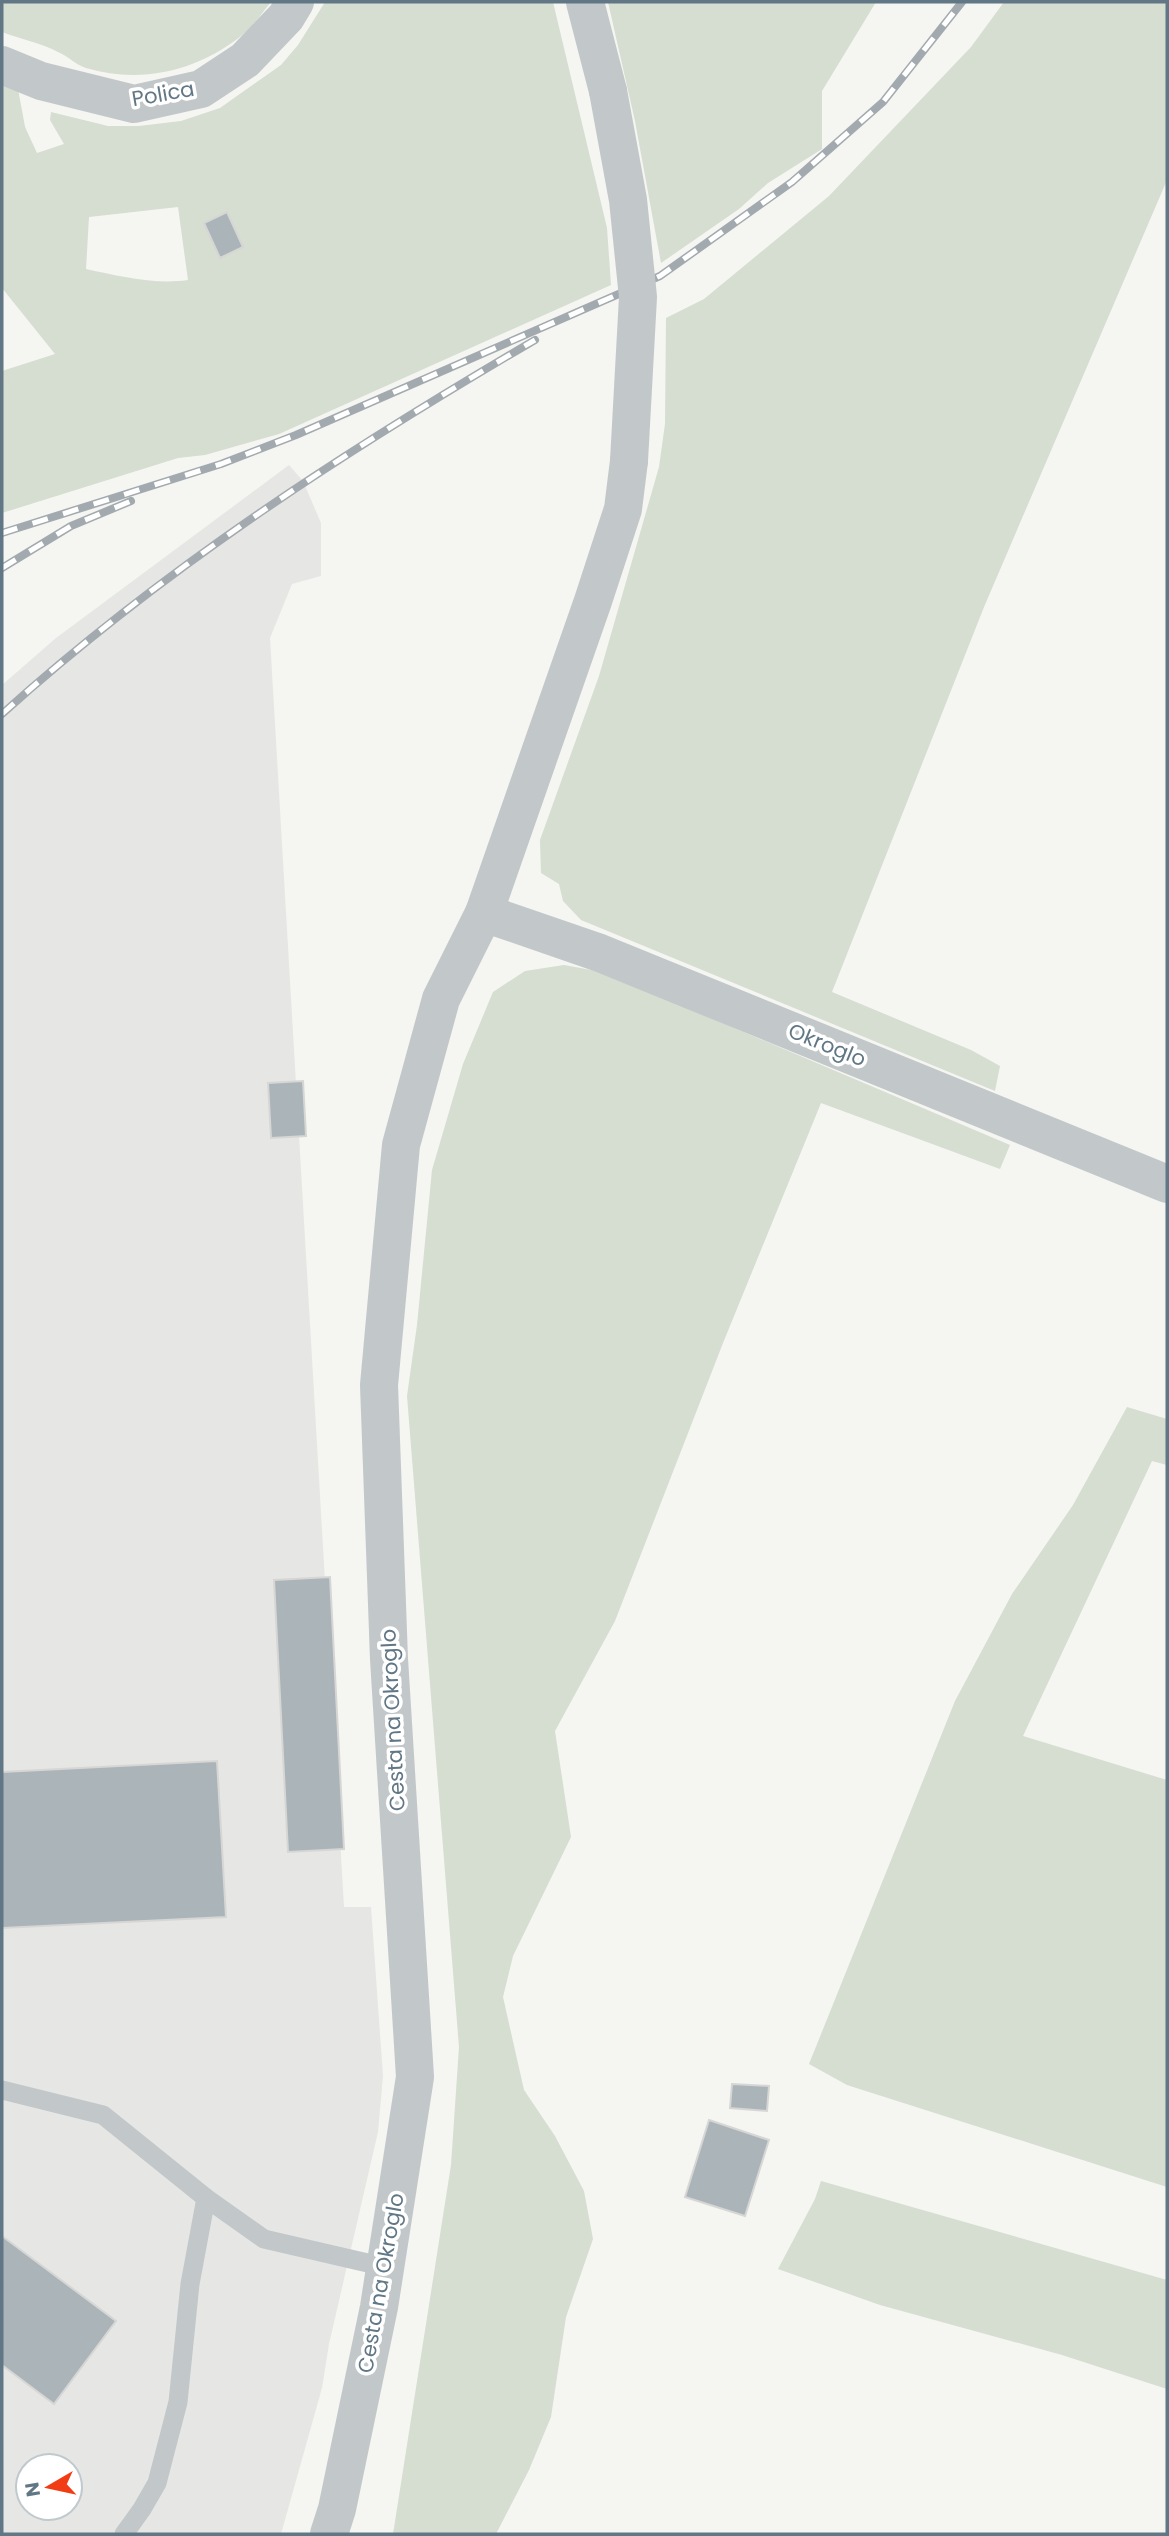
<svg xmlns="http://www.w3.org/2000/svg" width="1169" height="2536" viewBox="0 0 1169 2536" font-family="Poppins,sans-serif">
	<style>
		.built { fill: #e6e6e4; fill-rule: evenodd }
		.green { fill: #d6ddd1; fill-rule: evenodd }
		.building { fill: #aab4b9; stroke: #d6d6d4; stroke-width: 2 }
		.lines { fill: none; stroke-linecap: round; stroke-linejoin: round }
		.service { stroke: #c2c7ca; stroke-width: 19 }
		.minor { stroke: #c2c7ca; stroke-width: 38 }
		.rail-casing { stroke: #a2aaaf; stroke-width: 8 }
		.rail { stroke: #fff; stroke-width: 5; stroke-dasharray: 16; stroke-linecap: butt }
		.minor-bridge { stroke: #c2c7ca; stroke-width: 38 }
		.labels { text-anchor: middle; stroke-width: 7; stroke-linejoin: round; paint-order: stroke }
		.street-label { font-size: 21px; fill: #617785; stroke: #fff }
	</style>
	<rect width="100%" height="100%" fill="#f5f5f1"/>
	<path class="built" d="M289 465 303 481 321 523V576L292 584 270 638 344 1907H371L383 2076 378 2132 329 2344 322 2388 281 2534H2V685L56 638ZM28 2466H70V2508H28Z"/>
	<g class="green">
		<path d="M2 2H271C263 11 256 23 247 31 202 70 143 85 86 68 76 65 68 56 58 52 41 43 20 39 2 32Z"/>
		<path d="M325 2H553L607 228 611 285 279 434 205 455 178 458 2 513V371L55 354 2 288V83L18 89 25 127 37 153 64 144 50 120 51 112 108 126H139L181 121 220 108 281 65 298 45ZM178 207 188 280C155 285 119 276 86 269L89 217Z"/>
		<polygon points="608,2 876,2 822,91 822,149 768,183 739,209 661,263 635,121"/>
		<polygon points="1004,2 1167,2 1167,180 984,607 832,992 971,1050 1000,1066 995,1091 581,920 563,901 559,884 541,873 540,840 599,676 659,467 665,424 666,318 704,299 829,196 971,47"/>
		<polygon points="564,965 602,972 1010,1145 1000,1169 821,1103 723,1343 615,1621 555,1731 571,1837 513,1956 503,1997 524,2090 555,2136 584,2191 593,2239 566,2317 551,2417 529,2470 496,2534 393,2534 451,2165 459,2047 407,1396 417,1325 432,1170 463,1064 493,992 525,971"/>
		<polygon points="1127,1407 1167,1419 1167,1465 1152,1461 1023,1736 1167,1780 1167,2187 847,2085 809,2064 955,1701 1012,1594 1073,1505"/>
		<polygon points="821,2181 1167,2280 1167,2389 1062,2355 880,2305 778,2269 815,2199"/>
	</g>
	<g class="building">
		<polygon points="227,212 243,247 220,258 204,223"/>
		<polygon points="303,1081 306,1136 271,1138 268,1083"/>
		<polygon points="330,1577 344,1849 288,1852 274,1580"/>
		<polygon points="217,1761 226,1917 2,1928 2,1772"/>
		<polygon points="732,2084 769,2086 767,2111 730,2108"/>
		<polygon points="709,2120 769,2140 745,2216 685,2197"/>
		<polygon points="2,2236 116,2321 54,2404 2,2365"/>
	</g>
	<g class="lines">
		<g class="service">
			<polyline points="2,2090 103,2115 206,2198 264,2239 385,2267"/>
			<polyline points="124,2534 142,2509 157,2483 178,2402 190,2284 206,2198"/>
		</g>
		<g class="minor">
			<polyline points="585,2 608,91"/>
			<polyline points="2,65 41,81 134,104 201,89 245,60 286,17 295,2"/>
			<polyline points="484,913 600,953 1167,1184"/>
			<polyline points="329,2534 337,2509 379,2307 415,2077 389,1659 379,1385 401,1145 441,999 484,913 593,601 623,509 629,461"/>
		</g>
		<defs>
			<g id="rail">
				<polyline points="2,533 221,464 296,435 660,276 792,182 883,102 962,2"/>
				<polyline points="2,568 71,526 131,501"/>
				<path d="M2 714C164 568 347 450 535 340"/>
			</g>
		</defs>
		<use href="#rail" class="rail-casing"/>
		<use href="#rail" class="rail"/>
		<polyline class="minor-bridge" points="608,91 628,200 638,297 629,461"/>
	</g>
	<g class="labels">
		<g class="street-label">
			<text transform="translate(163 94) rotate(-10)" y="7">Polica</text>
			<text transform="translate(827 1045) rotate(22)" y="7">Okroglo</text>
			<text transform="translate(393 1720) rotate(-93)" y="7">Cesta na Okroglo</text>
			<text transform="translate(381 2283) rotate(-80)" y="7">Cesta na Okroglo</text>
		</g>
	</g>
	<rect width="1169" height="2536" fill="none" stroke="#617785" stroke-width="7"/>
	<g transform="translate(49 2487) rotate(261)"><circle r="33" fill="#ffffff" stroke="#c0c9ce" stroke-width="2"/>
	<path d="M0-5L12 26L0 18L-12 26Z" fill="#f23c13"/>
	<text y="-10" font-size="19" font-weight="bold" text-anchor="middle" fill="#617785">N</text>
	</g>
</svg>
